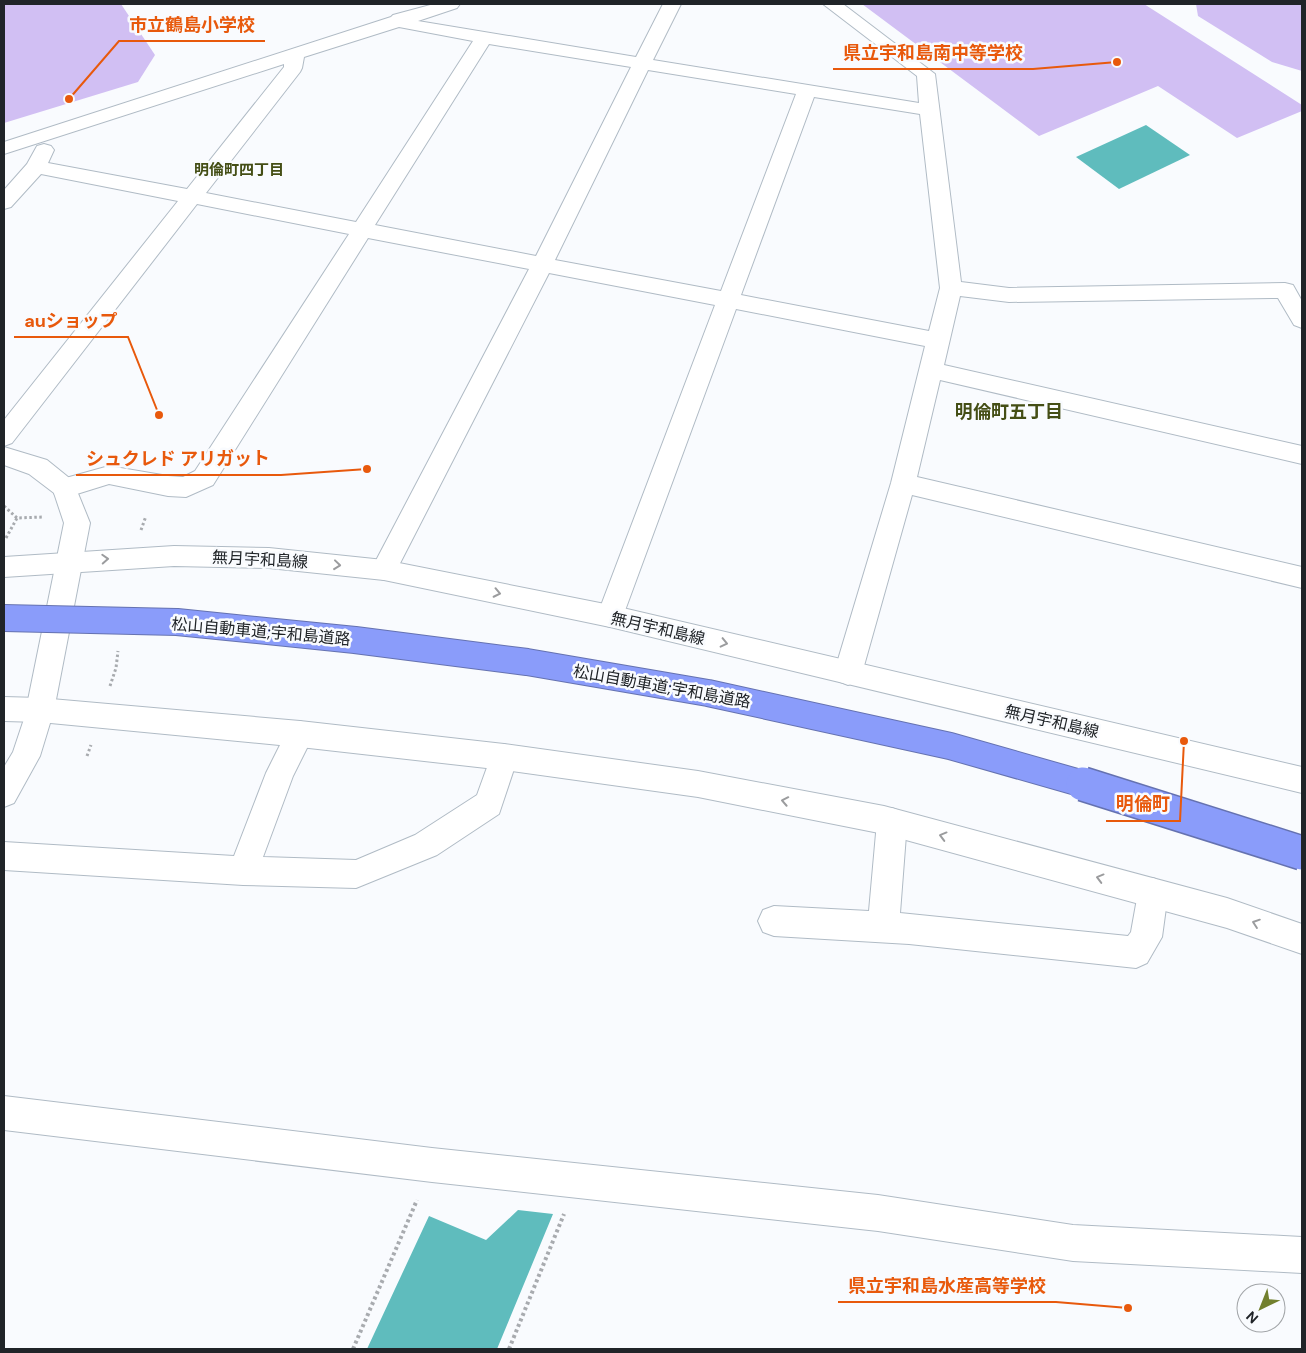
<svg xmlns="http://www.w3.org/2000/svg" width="1306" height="1353" viewBox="0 0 1306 1353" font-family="'DM Sans','Noto Sans JP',sans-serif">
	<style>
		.green { fill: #d1bff3 }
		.water { fill: #5fbcbd }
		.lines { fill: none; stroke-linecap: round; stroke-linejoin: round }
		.minor-casing { stroke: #b0bbc5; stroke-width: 2 }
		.tertiary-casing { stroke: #b0bbc5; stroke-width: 2 }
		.secondary-casing { stroke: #b0bbc5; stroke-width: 2 }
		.path-far1 { stroke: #a8abaf; stroke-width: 3; stroke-dasharray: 2.5 2.5; stroke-linecap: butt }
		.path { stroke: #a8abaf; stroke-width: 4; stroke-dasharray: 3 3; stroke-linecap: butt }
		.minor { fill: #fff; fill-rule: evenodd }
		.tertiary { fill: #fff; fill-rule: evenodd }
		.secondary { fill: #fff; fill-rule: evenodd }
		.motorway-bridge-far1-casing { stroke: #6572b0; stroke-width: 28; stroke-linecap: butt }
		.motorway-bridge-casing { stroke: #6572b0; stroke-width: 36; stroke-linecap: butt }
		.motorway-bridge-far1 { stroke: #8a9cfa; stroke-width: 26 }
		.motorway-bridge { stroke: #8a9cfa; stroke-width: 33 }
		.oneway { stroke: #9b9c9e }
		.labels { text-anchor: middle; stroke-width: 5; stroke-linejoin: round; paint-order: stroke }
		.far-neighbourhood-label { font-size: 15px; font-weight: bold; fill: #444e15; stroke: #f9fbfe }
		.street-label { font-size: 16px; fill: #202428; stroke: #f9fbfe }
		.neighbourhood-label { font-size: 18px; font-weight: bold; fill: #444e15; stroke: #f9fbfe }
		.leader { fill: none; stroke: #e8590c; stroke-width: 2 }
		.callout-dot { fill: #e8590c; stroke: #f9fbfe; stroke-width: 2 }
		.callout-label { font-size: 18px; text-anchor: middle; font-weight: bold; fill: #e8590c; stroke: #f9fbfe; stroke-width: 5; stroke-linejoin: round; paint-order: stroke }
	</style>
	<rect width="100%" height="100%" fill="#f9fbfe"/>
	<g class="green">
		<polygon points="4,4 121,4 155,55 138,82 4,123"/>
		<polygon points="862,4 1144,4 1302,105 1302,111 1237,138 1158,86 1039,136"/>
		<polygon points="1196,4 1302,4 1302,71 1272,62 1198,16"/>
	</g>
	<g class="water">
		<polygon points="1146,125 1190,155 1119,189 1076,157"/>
		<polygon points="518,1210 553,1214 497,1349 367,1349 429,1216 486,1240"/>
	</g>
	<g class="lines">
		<defs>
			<g id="minor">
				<path d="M434 4H460L457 8 418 21 636 57 663 4H681L653 60 919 103 917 76 823 4H843L935 74 961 282 1009 288 1285 283 1293 285 1302 301V328L1294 325 1278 298 1009 302 960 296 944 365 1302 446V464L940 380 917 477 1302 567V588L912 495 862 673 858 681 848 685 838 681 834 673 891 483 925 346 736 309 623 616 619 624 610 627 601 624 597 616 715 305 549 273 393 577 384 580 375 577 371 570 529 269 368 238 213 485 186 497 168 496 109 484 64 498 55 495 52 488 55 481 109 466 168 476 183 477 195 471 349 234 197 204 12 443 4 446V420L178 201 41 174 11 207 4 209V190L27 164 37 146 44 144 51 146 54 150 48 163 187 189 284 67V64L4 154V142L391 17 393 15ZM399 27 473 41 356 222 206 193 300 72 302 68 304 57ZM489 44 631 67 536 256 375 225ZM648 70 796 94 721 291 555 260ZM814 97 920 114 940 288 929 331 741 295Z"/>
				<polygon points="40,698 50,701 54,710 40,756 14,803 4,807 4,767 13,752 30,701"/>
				<polygon points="300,721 310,725 314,734 293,776 263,857 356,860 415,835 477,795 494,748 504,744 514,748 518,757 499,814 437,855 356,888 243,885 4,870 4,842 234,856 266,773 290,725"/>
				<polygon points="892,808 902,812 907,822 900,913 1128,936 1131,932 1138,893 1142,883 1153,878 1164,883 1168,893 1162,937 1147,963 1136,968 909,944 774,936 763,932 758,921 763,910 774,906 869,911 877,822 882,812"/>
				<polygon points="4,1096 432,1148 878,1195 1073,1225 1302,1237 1302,1273 1073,1261 878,1231 432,1182 4,1130"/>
			</g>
			<polygon id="tertiary" points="4,447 47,460 73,481 90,523 54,710 50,719 40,722 30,719 26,710 64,523 54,493 29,474 4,465"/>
			<g id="secondary">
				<polygon points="174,546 269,548 384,560 610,605 1302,767 1302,793 610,627 384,580 269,568 174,566 4,577 4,557"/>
				<polygon points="4,697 40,698 300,721 504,744 698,771 884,806 1227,898 1302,924 1302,954 1227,928 884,834 698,797 504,770 300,747 40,722 4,721"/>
			</g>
		</defs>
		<use href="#minor" class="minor-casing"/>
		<use href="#tertiary" class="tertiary-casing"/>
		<use href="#secondary" class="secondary-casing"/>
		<g class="path-far1">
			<polyline points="4,506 17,518 43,517"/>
			<polyline points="141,530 146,516"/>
			<polyline points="6,538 17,518"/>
			<polyline points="110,686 116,668 118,651"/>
			<polyline points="87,756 91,745"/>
		</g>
		<g class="path">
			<polyline points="353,1349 417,1200"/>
			<polyline points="509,1349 564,1214"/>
		</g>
		<use href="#minor" class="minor"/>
		<use href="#tertiary" class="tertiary"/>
		<use href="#secondary" class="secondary"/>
		<defs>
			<polyline id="motorway-bridge-far1" points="4,618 177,622 355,640 527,662 708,693 950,746 1087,785"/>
			<polyline id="motorway-bridge" points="1083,784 1302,853"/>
		</defs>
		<use href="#motorway-bridge-far1" class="motorway-bridge-far1-casing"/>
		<use href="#motorway-bridge" class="motorway-bridge-casing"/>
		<use href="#motorway-bridge-far1" class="motorway-bridge-far1"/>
		<use href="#motorway-bridge" class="motorway-bridge"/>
	</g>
	<defs><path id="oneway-chevron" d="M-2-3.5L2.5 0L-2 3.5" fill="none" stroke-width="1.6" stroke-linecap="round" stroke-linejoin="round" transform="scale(1.25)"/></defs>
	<g class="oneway">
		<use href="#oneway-chevron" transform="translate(105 559) rotate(-3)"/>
		<use href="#oneway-chevron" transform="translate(337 565) rotate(6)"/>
		<use href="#oneway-chevron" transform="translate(497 593) rotate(12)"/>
		<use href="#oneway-chevron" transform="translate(724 643) rotate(13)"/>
		<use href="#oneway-chevron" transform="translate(785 801) rotate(-169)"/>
		<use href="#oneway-chevron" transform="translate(943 836) rotate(-165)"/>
		<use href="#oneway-chevron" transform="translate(1100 878) rotate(-165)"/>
		<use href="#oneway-chevron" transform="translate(1256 923) rotate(-161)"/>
	</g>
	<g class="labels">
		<g class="far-neighbourhood-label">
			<text x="239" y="175">明倫町四丁目</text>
		</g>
		<g class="street-label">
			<text transform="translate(260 559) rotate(3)" y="6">無月宇和島線</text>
			<text transform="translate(658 628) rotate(13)" y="6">無月宇和島線</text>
			<text transform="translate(261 631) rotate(5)" y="6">松山自動車道;宇和島道路</text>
			<text transform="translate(662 686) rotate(10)" y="6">松山自動車道;宇和島道路</text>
			<text transform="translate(1052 721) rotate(13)" y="6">無月宇和島線</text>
		</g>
		<g class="neighbourhood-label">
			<text x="1009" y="418">明倫町五丁目</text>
		</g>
	</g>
	<path class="leader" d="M69 99L119 41H265M1117 62L1033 69H833M159 415L128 337H14M367 469L281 475H76M1184 741L1180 821H1106M1128 1308L1056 1302H838"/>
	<g class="callout-dot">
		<circle cx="69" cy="99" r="5"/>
		<circle cx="1117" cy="62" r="5"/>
		<circle cx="159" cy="415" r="5"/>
		<circle cx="367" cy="469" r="5"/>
		<circle cx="1184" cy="741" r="5"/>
		<circle cx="1128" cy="1308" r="5"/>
	</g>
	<g class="callout-label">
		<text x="192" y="31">市立鶴島小学校</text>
		<text x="933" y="59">県立宇和島南中等学校</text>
		<text x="71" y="327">auショップ</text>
		<text x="178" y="465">シュクレド アリガット</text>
		<text x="1143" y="810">明倫町</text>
		<text x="947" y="1292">県立宇和島水産高等学校</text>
	</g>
	<rect width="1306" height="1353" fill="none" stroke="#202428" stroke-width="10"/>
	<g transform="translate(1261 1308) rotate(223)"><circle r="24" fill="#f9fbfe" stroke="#a2a5a8"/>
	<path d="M0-4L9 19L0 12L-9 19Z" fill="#72802e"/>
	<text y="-8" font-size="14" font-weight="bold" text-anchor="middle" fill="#202428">N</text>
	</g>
</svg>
